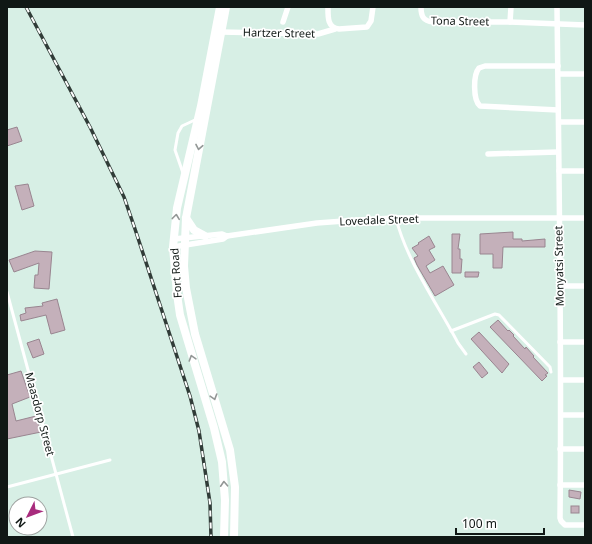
<svg xmlns="http://www.w3.org/2000/svg" width="592" height="544" viewBox="0 0 592 544" font-family="'Noto Sans',sans-serif">
	<style>
		.building { fill: #c4b0ba; stroke: #998590 }
		.lines { fill: none; stroke-linecap: round; stroke-linejoin: round }
		.lane { stroke: #fff; stroke-width: 3 }
		.street { stroke: #fff; stroke-width: 5.5 }
		.secondary { stroke: #fff; stroke-width: 8 }
		.rail-casing { stroke: #313c38; stroke-width: 3.5 }
		.rail { stroke: #fff; stroke-width: 2; stroke-dasharray: 6; stroke-linecap: butt }
		.oneway { stroke: #939796 }
		.labels { text-anchor: middle; stroke-width: 3.5; stroke-linejoin: round; paint-order: stroke }
		.street-label { font-size: 11px; fill: #101815; stroke: #fff }
	</style>
	<rect width="100%" height="100%" fill="#d7efe5"/>
	<g class="building">
		<polygon points="17,127 22,141 7,146 7,130"/>
		<polygon points="28,184 34,206 22,210 15,186"/>
		<polygon points="513,232 513,239 522,239 522,241 545,239 545,247 503,247 502,268 493,268 493,254 480,254 480,234"/>
		<polygon points="452,234 460,234 458,249 460,249 460,259 462,259 461,273 452,273"/>
		<polygon points="429,236 435,247 429,250 435,260 426,266 430,273 443,266 454,285 435,296 417,265 414,258 418,256 412,248 419,244 418,243"/>
		<polygon points="35,251 52,252 49,289 34,288 35,275 38,275 39,263 14,272 9,260"/>
		<polygon points="465,272 479,272 478,277 465,277"/>
		<polygon points="57,299 65,330 51,334 46,315 21,321 20,315 26,313 25,308 43,306 42,303"/>
		<polygon points="498,320 508,331 509,330 514,335 513,336 525,349 526,347 534,356 533,357 548,373 545,375 547,376 542,381 490,327"/>
		<polygon points="479,332 509,364 502,373 471,339"/>
		<polygon points="39,339 44,354 33,358 27,343"/>
		<polygon points="479,362 488,373 482,378 473,367"/>
		<polygon points="21,371 30,397 12,404 16,421 36,416 41,432 7,439 7,375"/>
		<polygon points="569,490 581,492 580,499 569,497"/>
		<rect x="571" y="506" width="8" height="7"/>
	</g>
	<g class="lines">
		<g class="lane">
			<polyline points="183,173 175,150 178,133 182,126 197,119"/>
			<path d="M396 218C406 260 438 305 458 343L466 354"/>
			<polyline points="7,292 73,537"/>
			<polyline points="451,331 495,314 499,315 550,367 551,372"/>
			<polyline points="7,487 110,460"/>
		</g>
		<g class="street">
			<path d="M328 7C328 16 327 28 339 29L367 27 371 21 373 7"/>
			<path d="M421 7C421 16 423 21 433 22H510L585 25"/>
			<path d="M557 7C559 177 562 347 560 518L561 521 565 525H585"/>
			<polyline points="283,22 288,7"/>
			<polyline points="510,22 511,7"/>
			<polyline points="221,32 318,34 335,29"/>
			<polyline points="559,74 585,74"/>
			<path d="M558 110 480 106C473 100 473 75 479 68L485 66H558"/>
			<polyline points="559,122 585,122"/>
			<polyline points="488,154 558,152"/>
			<polyline points="559,171 585,171"/>
			<polyline points="174,239 222,234 227,236 317,223 358,220 395,218 585,218"/>
			<polyline points="173,247 223,239 227,236"/>
			<polyline points="560,286 585,286"/>
			<polyline points="560,342 585,342"/>
			<polyline points="561,380 585,380"/>
			<polyline points="561,415 585,415"/>
			<polyline points="560,449 585,449"/>
			<polyline points="560,485 585,485"/>
		</g>
		<g class="secondary">
			<polyline points="220,7 201,106 177,208 173,247 177,294 180,315 214,428 222,462 225,500 224,537"/>
			<polyline points="226,7 186,218 184,266 186,288 195,334 230,450 235,487 234,537"/>
			<polyline points="186,218 194,230 205,236"/>
		</g>
		<defs>
			<polyline id="rail" points="26,7 90,127 124,197 135,229 190,396 199,431 210,503 211,537"/>
		</defs>
		<use href="#rail" class="rail-casing"/>
		<use href="#rail" class="rail"/>
	</g>
	<defs><path id="oneway-chevron" d="M-2-3.5L2.5 0L-2 3.5" fill="none" stroke-width="1.6" stroke-linecap="round" stroke-linejoin="round"/></defs>
	<g class="oneway">
		<use href="#oneway-chevron" transform="translate(199 147) rotate(101)"/>
		<use href="#oneway-chevron" transform="translate(176 217) rotate(-83)"/>
		<use href="#oneway-chevron" transform="translate(192 358) rotate(-107)"/>
		<use href="#oneway-chevron" transform="translate(214 397) rotate(73)"/>
		<use href="#oneway-chevron" transform="translate(224 484) rotate(-93)"/>
	</g>
	<g class="labels">
		<g class="street-label">
			<text transform="translate(460 21) rotate(1)" y="4">Tona Street</text>
			<text transform="translate(279 33) rotate(1)" y="4">Hartzer Street</text>
			<text transform="translate(379 220) rotate(-2)" y="4">Lovedale Street</text>
			<text transform="translate(559 266) rotate(-91)" y="4">Monyatsi Street</text>
			<text transform="translate(176 273) rotate(-94)" y="4">Fort Road</text>
			<text transform="translate(40 414) rotate(75)" y="4">Maasdorp Street</text>
		</g>
	</g>
	<rect width="592" height="544" fill="none" stroke="#101815" stroke-width="16"/>
	<g transform="translate(28 516) rotate(228)"><circle r="19" fill="#ffffff" stroke="#9fa3a1"/>
	<path d="M0-3L7 15L0 10L-7 15Z" fill="#a82b7d"/>
	<text y="-6" font-size="11" font-weight="bold" text-anchor="middle" fill="#101815">N</text>
	</g>
	<path d="M456 528v6h88v-6" fill="none" stroke="#101815" stroke-width="2"/>
	<text x="462" y="528" font-size="12" fill="#101815" stroke="#ffffff" stroke-width="3" paint-order="stroke">100 m</text>
</svg>
